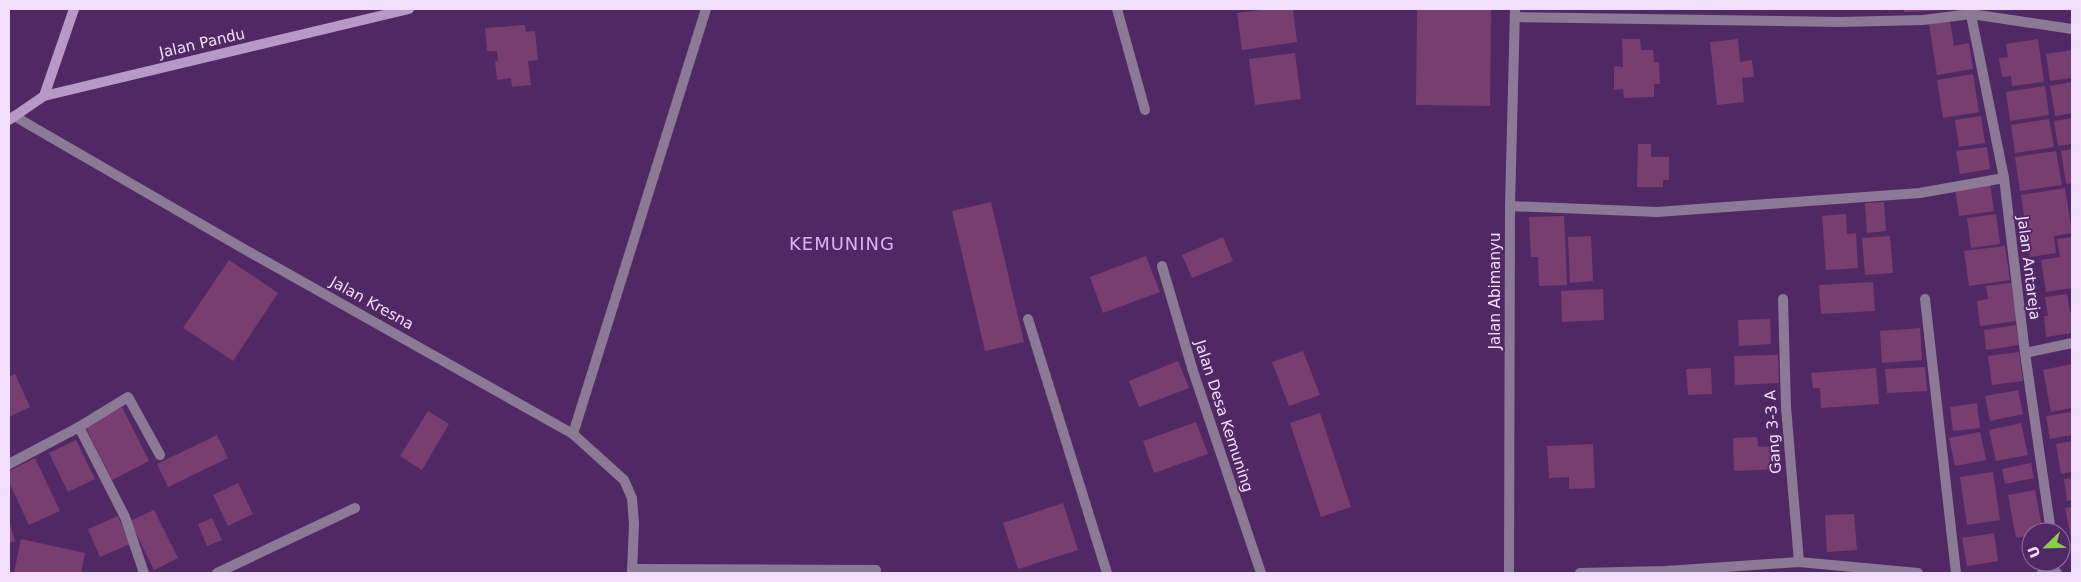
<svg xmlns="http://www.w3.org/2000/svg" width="2081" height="582" viewBox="0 0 2081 582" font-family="'DejaVu Sans',sans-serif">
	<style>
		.building { fill: #783e70 }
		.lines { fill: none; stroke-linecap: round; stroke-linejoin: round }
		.street { stroke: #8b7995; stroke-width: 10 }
		.secondary { stroke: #b699c7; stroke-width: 10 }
		.labels { text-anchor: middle; stroke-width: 4; stroke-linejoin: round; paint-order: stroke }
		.street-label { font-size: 15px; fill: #f0defa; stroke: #502964 }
		.quarter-label { font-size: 18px; letter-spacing: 1px; fill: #ddb1f6; stroke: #502964 }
	</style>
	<rect width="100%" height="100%" fill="#502964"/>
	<g class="building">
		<polygon points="1269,9 1293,9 1297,42 1242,50 1237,13"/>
		<polygon points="1417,9 1491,9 1490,106 1416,105"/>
		<polygon points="1904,9 1944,9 1944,10 1904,12"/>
		<polygon points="1950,20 1954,46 1969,43 1973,69 1937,75 1929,24"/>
		<polygon points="525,25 526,32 535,31 538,60 528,61 531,85 512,87 511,78 497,80 495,61 498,61 497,51 487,51 485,28"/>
		<polygon points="1622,39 1640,39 1641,50 1653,50 1654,62 1659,62 1660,84 1654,84 1654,97 1624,98 1623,89 1614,90 1614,66 1623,67"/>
		<polygon points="1738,39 1740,62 1752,60 1754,77 1742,78 1744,102 1717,105 1710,42"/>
		<polygon points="2038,39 2044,82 2012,86 2011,76 2002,77 1999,58 2008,57 2006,44"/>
		<polygon points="2072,50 2072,78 2050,81 2046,54"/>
		<polygon points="1295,53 1301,99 1255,105 1249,59"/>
		<polygon points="1973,74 1979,112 1943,118 1937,80"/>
		<polygon points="2072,82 2072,113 2055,116 2050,86"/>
		<polygon points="2045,86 2049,115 2010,121 2006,92"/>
		<polygon points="1981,116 1985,143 1959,147 1955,120"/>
		<polygon points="2072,118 2072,144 2058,146 2054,121"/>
		<polygon points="2049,119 2054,147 2015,153 2011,125"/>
		<polygon points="1638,144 1651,144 1651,157 1669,157 1669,180 1663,180 1663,187 1637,187"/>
		<polygon points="1987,147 1990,169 1960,174 1956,151"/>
		<polygon points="2072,149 2072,183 2066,184 2061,151"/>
		<polygon points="2056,151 2062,185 2020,191 2015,157"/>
		<polygon points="1990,183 1994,211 1959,216 1955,188"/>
		<polygon points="2065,188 2072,233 2054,236 2056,253 2030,257 2021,195"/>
		<polygon points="991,202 1024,342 985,351 952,211"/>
		<polygon points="1884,202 1886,231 1867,233 1865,203"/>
		<polygon points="1846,214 1847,234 1856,233 1858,268 1826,270 1822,216"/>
		<polygon points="1996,214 2000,244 1971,248 1967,218"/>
		<polygon points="1564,216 1567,285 1539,286 1538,257 1531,257 1529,217"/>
		<polygon points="1591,236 1593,281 1570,283 1568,237"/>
		<polygon points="1890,236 1893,273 1865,275 1862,238"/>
		<polygon points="1223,237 1233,261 1192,278 1182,255"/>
		<polygon points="2072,237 2072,288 2046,292 2041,260 2060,257 2057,239"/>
		<polygon points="2005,246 2010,280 1969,286 1964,251"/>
		<polygon points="1146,256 1160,292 1103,313 1090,277"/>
		<polygon points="229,260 278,293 233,361 183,328"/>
		<polygon points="1873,282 1875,311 1821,314 1819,285"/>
		<polygon points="2011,283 2017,321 1980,326 1977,301 1988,299 1986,286"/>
		<polygon points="1603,289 1604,320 1562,322 1561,291"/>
		<polygon points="2067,294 2070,312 2072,312 2072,333 2046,337 2044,316 2048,316 2045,297"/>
		<polygon points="1770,319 1771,344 1739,346 1738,320"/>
		<polygon points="2016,325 2019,345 1986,350 1984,330"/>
		<polygon points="1920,328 1922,360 1882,363 1880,331"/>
		<polygon points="1303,351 1320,395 1289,406 1272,362"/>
		<polygon points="2019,352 2023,381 1992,385 1988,356"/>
		<polygon points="1778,355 1779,383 1735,385 1734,356"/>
		<polygon points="1178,361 1189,388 1139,407 1129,381"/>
		<polygon points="2072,364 2072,408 2051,412 2043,370"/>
		<polygon points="1925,367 1927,391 1887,393 1885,369"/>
		<polygon points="1711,368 1712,394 1688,395 1686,369"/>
		<polygon points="1876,368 1879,404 1821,408 1820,388 1813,388 1811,373"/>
		<polygon points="15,374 30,407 9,417 9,377"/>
		<polygon points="2018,390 2023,414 1990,421 1985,396"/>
		<polygon points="1977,403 1980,428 1953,431 1950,407"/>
		<polygon points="122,407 149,461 112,480 85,426"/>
		<polygon points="428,411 449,424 422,470 400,456"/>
		<polygon points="2072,412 2072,435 2050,439 2046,416"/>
		<polygon points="1320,413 1351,507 1321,517 1290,423"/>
		<polygon points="1196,422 1208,454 1154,473 1143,441"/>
		<polygon points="2021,423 2028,455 1996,461 1989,430"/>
		<polygon points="1980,432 1986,460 1955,466 1949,438"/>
		<polygon points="217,435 228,458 168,487 157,464"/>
		<polygon points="1757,437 1758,447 1778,446 1779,469 1734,471 1733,438"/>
		<polygon points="76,440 95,479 68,492 49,453"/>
		<polygon points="2072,441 2072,472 2061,474 2056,444"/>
		<polygon points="1593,444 1595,488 1569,489 1569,477 1549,478 1547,446"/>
		<polygon points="35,458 60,511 29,525 9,482 9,471"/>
		<polygon points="2031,463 2034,478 2005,484 2002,469"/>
		<polygon points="1993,472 2000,520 1967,525 1960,477"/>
		<polygon points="2072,478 2072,500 2067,501 2064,479"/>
		<polygon points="238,483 253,514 228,526 213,495"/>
		<polygon points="2035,490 2043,532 2031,532 2031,535 2016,538 2008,495"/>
		<polygon points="1063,503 1078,550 1018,569 1003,523"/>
		<polygon points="2072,507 2072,538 2071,538 2065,508"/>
		<polygon points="154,510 178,558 154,570 130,521"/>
		<polygon points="1854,514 1857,550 1827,552 1825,515"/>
		<polygon points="118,516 130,544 100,557 88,529"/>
		<polygon points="212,518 222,540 207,546 198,524"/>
		<polygon points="9,520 15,541 9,543"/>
		<polygon points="1994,533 1998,561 1967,566 1962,538"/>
		<polygon points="21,539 85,553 81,573 14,573"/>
	</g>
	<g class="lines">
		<g class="street">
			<polyline points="1117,9 1145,110"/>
			<polyline points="1970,10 2004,178 2025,353 2051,532"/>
			<polyline points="1515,17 1839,22 1923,20 1971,14 2072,29"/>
			<polyline points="14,116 244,249 573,434 624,480 632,498 634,524 632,573"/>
			<polyline points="1510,206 1657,212 1920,193 2004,178"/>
			<polyline points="1162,266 1193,371 1261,573"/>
			<polyline points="1783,299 1786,407 1799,562"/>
			<polyline points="1925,299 1956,573"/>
			<polyline points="1028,319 1107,573"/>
			<polyline points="2025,353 2072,343"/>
			<polyline points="79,427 128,397 160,455"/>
			<polyline points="573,434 706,9"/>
			<polyline points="9,464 79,427 125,517 144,573"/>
			<polyline points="632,569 876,570"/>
			<polyline points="217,573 355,508"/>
			<polyline points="1509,573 1510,206 1515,9"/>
			<polyline points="1580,573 1666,571 1799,562 1918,573"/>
			<polyline points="2042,573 2057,573"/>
		</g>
		<g class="secondary">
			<polyline points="44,96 74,9"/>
			<polyline points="9,120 44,96 409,9"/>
		</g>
	</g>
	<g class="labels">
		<g class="street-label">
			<text transform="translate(202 43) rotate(-13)" y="5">Jalan Pandu</text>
			<text transform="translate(2029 268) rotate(83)" y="5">Jalan Antareja</text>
			<text transform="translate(1495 291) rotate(-90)" y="5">Jalan Abimanyu</text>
			<text transform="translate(372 303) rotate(29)" y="5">Jalan Kresna</text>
			<text transform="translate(1224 416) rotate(72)" y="5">Jalan Desa Kemuning</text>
			<text transform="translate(1773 432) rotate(-94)" y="5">Gang 3-3 A</text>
		</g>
		<g class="quarter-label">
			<text x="842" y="250">KEMUNING</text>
		</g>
	</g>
	<rect width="2081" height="582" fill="none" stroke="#f0defa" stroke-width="20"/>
	<g transform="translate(2046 547) rotate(247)"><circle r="24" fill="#502964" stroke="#9071a0"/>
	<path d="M0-4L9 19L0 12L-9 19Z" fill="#88cf49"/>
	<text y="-8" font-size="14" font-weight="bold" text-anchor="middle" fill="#f0defa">U</text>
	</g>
</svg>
